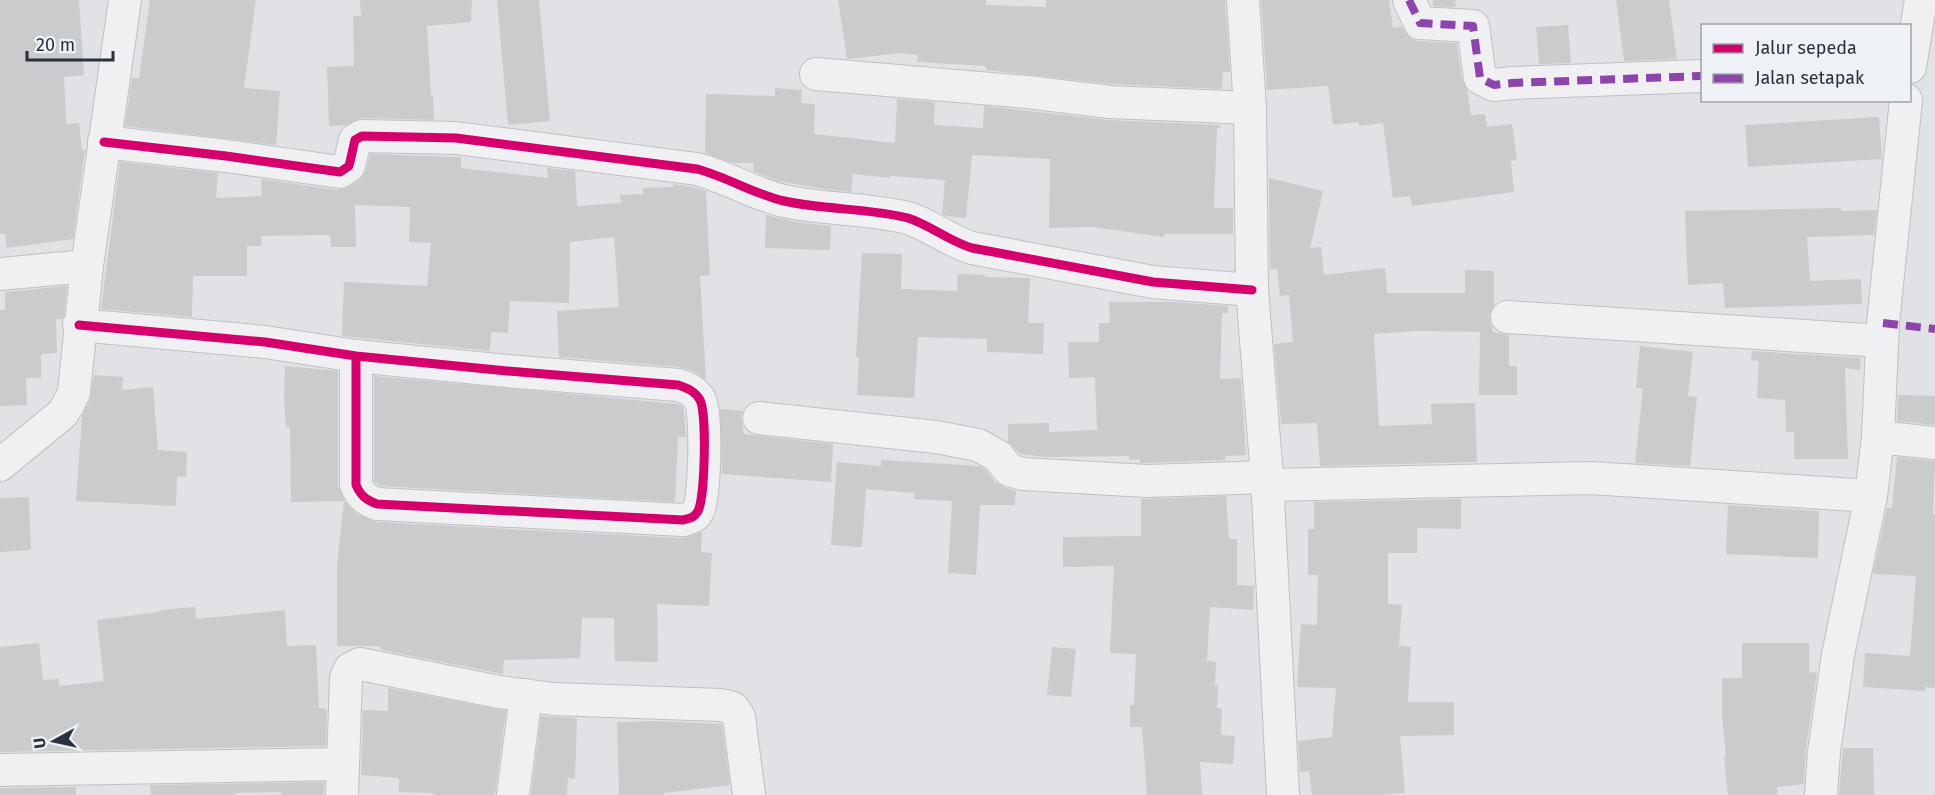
<svg xmlns="http://www.w3.org/2000/svg" width="1935" height="795" viewBox="0 0 1935 795" font-family="'Fira Sans',sans-serif">
	<style>
		.building { fill: #c9cbcd }
		.lines { fill: none; stroke-linecap: round; stroke-linejoin: round }
		.minor-casing { stroke: #bec0c3; stroke-width: 34 }
		.minor { stroke: #f0f0f2; stroke-width: 32 }
		.quiet { stroke: #8e44ad; stroke-width: 8; stroke-dasharray: 15 8; stroke-linecap: butt }
		.cycleway-casing { stroke: #eef1f5; stroke-width: 13 }
		.cycleway { stroke: #d6006c; stroke-width: 9 }
	</style>
	<rect width="100%" height="100%" fill="#e0e2e5"/>
	<g class="building">
		<polygon points="0,0 79,0 84,75 64,77 66,124 79,123 82,150 85,150 73,239 7,248 5,234 0,234"/>
		<polygon points="150,0 256,0 244,88 280,91 276,145 125,126 132,78 139,78"/>
		<polygon points="360,0 472,0 471,22 427,26 431,95 433,95 434,120 362,118 346,125 329,126 327,67 354,66 353,16 361,16"/>
		<polygon points="497,0 539,0 550,121 508,125"/>
		<polygon points="838,0 986,0 986,5 1046,7 1046,0 1225,0 1230,72 1223,72 1222,89 1111,84 986,70 986,66 917,62 918,55 900,53 847,59"/>
		<polygon points="1261,0 1389,0 1393,28 1402,27 1410,38 1418,41 1457,43 1462,80 1467,90 1471,115 1485,114 1487,127 1512,124 1517,160 1511,161 1514,192 1412,206 1410,196 1393,198 1383,123 1359,126 1359,122 1333,125 1328,86 1267,90"/>
		<polygon points="1433,0 1455,0 1456,7 1433,6"/>
		<polygon points="1616,0 1669,0 1677,59 1624,61"/>
		<polygon points="1568,25 1571,63 1539,64 1536,27"/>
		<polygon points="775,88 802,90 801,103 815,104 814,134 895,143 897,99 935,102 934,125 983,128 984,106 1109,120 1220,125 1220,128 1217,128 1214,208 1233,208 1233,234 1164,234 1164,237 1092,227 1049,228 1050,159 972,155 966,218 947,216 942,214 945,180 890,176 890,178 853,174 851,192 817,188 778,181 753,171 754,163 733,163 705,153 706,94 775,96"/>
		<polygon points="1879,117 1882,159 1748,167 1745,125"/>
		<polygon points="370,154 461,157 461,168 548,178 547,168 575,171 577,206 621,203 620,195 643,194 643,188 673,187 673,184 693,187 706,191 710,275 700,276 706,380 695,372 680,367 559,357 557,311 619,307 614,237 570,242 569,303 510,301 508,333 491,332 490,351 342,336 344,282 427,286 431,243 409,242 410,207 355,205 356,247 331,247 330,235 261,236 262,246 247,246 247,276 193,276 192,317 101,309 120,162 218,173 216,198 262,196 261,179 338,190 349,187 359,181 366,171"/>
		<polygon points="1269,178 1323,191 1310,248 1321,247 1324,275 1385,268 1387,293 1465,293 1465,270 1494,271 1494,306 1489,316 1493,332 1509,335 1509,366 1517,366 1517,395 1479,395 1480,332 1416,331 1374,334 1379,426 1432,424 1431,404 1475,403 1477,462 1320,466 1317,423 1281,424 1274,344 1293,342 1289,295 1280,296 1277,269 1270,270"/>
		<polygon points="1841,208 1841,211 1877,210 1874,235 1807,237 1810,281 1861,279 1862,304 1725,308 1723,283 1688,285 1685,211"/>
		<polygon points="766,215 796,222 831,226 830,250 765,248"/>
		<polygon points="862,253 902,254 901,289 957,291 958,274 985,275 985,277 1030,278 1028,323 1044,323 1043,354 987,352 987,339 918,337 914,398 857,395 859,357 856,357"/>
		<polygon points="67,286 64,316 63,319 56,319 57,353 41,354 41,378 26,378 27,405 0,406 0,310 5,310 5,292"/>
		<polygon points="1109,302 1174,302 1228,306 1228,313 1222,313 1220,379 1241,378 1246,455 1225,456 1225,460 1147,463 1140,463 1140,459 1129,460 1129,456 1047,457 1020,454 1008,442 1008,424 1049,423 1049,432 1097,430 1095,377 1069,378 1068,342 1099,342 1099,323 1110,323"/>
		<polygon points="1640,346 1693,352 1688,396 1697,397 1690,466 1635,463 1643,389 1636,388"/>
		<polygon points="1752,351 1861,358 1860,370 1845,368 1848,459 1794,459 1794,432 1786,432 1785,400 1757,398 1759,361 1751,360"/>
		<polygon points="285,366 338,371 338,485 344,501 291,502 290,427 286,427 284,399"/>
		<polygon points="94,375 123,377 122,390 153,387 158,450 187,452 186,477 177,476 176,506 76,501 82,416 90,399"/>
		<polygon points="374,376 678,404 683,407 684,411 686,437 678,437 675,502 380,486 374,481"/>
		<polygon points="1898,395 1935,396 1935,425 1897,421"/>
		<polygon points="720,409 743,411 741,417 744,434 833,444 831,482 722,474"/>
		<polygon points="1897,457 1935,461 1933,514 1935,514 1935,688 1925,687 1925,691 1863,687 1865,653 1910,656 1916,576 1873,574 1887,508 1892,508"/>
		<polygon points="881,460 979,466 986,470 995,482 1004,487 1016,491 1015,505 980,505 976,575 948,573 952,501 914,499 915,493 866,489 862,547 831,545 837,462 881,466"/>
		<polygon points="1226,496 1229,539 1237,539 1237,585 1254,586 1253,610 1210,607 1207,661 1216,662 1215,685 1218,685 1217,708 1222,709 1221,735 1235,736 1233,764 1200,762 1202,795 1147,795 1142,727 1130,727 1130,705 1134,705 1136,654 1110,653 1114,566 1063,567 1063,537 1141,536 1141,499"/>
		<polygon points="29,497 31,550 0,552 0,498"/>
		<polygon points="1461,499 1461,529 1417,528 1417,553 1388,553 1388,604 1402,605 1399,646 1411,647 1408,702 1454,702 1454,735 1400,736 1405,793 1376,795 1312,795 1309,771 1300,772 1298,741 1332,737 1336,688 1297,687 1301,624 1317,625 1318,575 1308,575 1308,529 1314,529 1314,502"/>
		<polygon points="344,501 357,514 376,522 682,538 702,532 701,552 712,553 709,606 657,604 658,662 615,661 614,618 582,618 580,658 504,660 503,674 381,650 380,646 337,646 337,565"/>
		<polygon points="1728,505 1819,511 1818,558 1726,554"/>
		<polygon points="195,607 196,619 285,610 287,646 316,645 319,708 327,709 326,746 0,752 0,647 39,643 43,680 59,679 59,686 104,681 97,620 159,612 159,610"/>
		<polygon points="1742,643 1809,643 1809,672 1817,673 1806,749 1804,784 1777,787 1777,795 1728,795 1724,757 1726,757 1722,714 1722,678 1742,678"/>
		<polygon points="1052,647 1076,649 1071,697 1047,695"/>
		<polygon points="388,688 506,711 495,795 433,795 434,793 399,792 399,778 361,775 363,710 388,711"/>
		<polygon points="541,716 577,718 575,779 568,778 567,795 531,795"/>
		<polygon points="658,721 722,724 730,785 664,793 664,795 619,795 617,722"/>
		<polygon points="1843,748 1873,748 1874,795 1839,795"/>
		<polygon points="324,782 324,795 281,795 281,792 235,793 235,795 151,795 150,785"/>
		<polygon points="76,787 76,795 0,795 0,788"/>
	</g>
	<g class="lines">
		<defs>
			<g id="minor">
				<polyline points="1243,0 1250,108 1252,290 1267,477 1283,795"/>
				<polyline points="1409,0 1420,23 1473,26 1480,78 1494,85 1512,83 1702,76"/>
				<polyline points="1910,67 1921,0"/>
				<polyline points="816,74 1027,92 1110,102 1250,108"/>
				<path d="M104 142 226 156 340 172 349 166 355 140 362 136 456 138 697 169C727 177 754 194 784 201 825 210 868 208 908 218 930 225 949 241 972 248L1153 282 1252 290"/>
				<polyline points="0,274 87,266"/>
				<polyline points="1507,317 1882,341"/>
				<path d="M79 325 265 342 356 356 507 371 678 385C687 388 695 391 700 400 707 413 705 498 698 511 694 518 690 518 683 520L377 504C366 500 361 496 356 485V356"/>
				<polyline points="759,418 936,437 978,445 998,456 1009,470 1023,474 1147,481 1267,477"/>
				<polyline points="1878,437 1935,443"/>
				<polyline points="0,465 62,414 68,405 74,392 87,266 125,0"/>
				<polyline points="1267,485 1591,478 1871,496"/>
				<polyline points="0,770 343,764"/>
				<polyline points="342,795 346,678 350,669 360,664 499,692 554,699 721,705 733,708 739,717 749,795"/>
				<polyline points="513,795 526,695"/>
				<polyline points="1821,795 1824,752 1838,655 1871,496 1878,437 1883,323 1906,100"/>
			</g>
		</defs>
		<use href="#minor" class="minor-casing"/>
		<use href="#minor" class="minor"/>
		<g class="quiet">
			<polyline points="1409,0 1420,23 1473,26 1480,78 1494,85 1512,83 1702,76"/>
			<polyline points="1883,323 1935,329"/>
		</g>
		<defs>
			<g id="cycleway">
				<path d="M104 142 226 156 340 172 349 166 355 140 362 136 456 138 697 169C727 177 754 194 784 201 825 210 868 208 908 218 930 225 949 241 972 248L1153 282 1252 290"/>
				<path d="M79 325 265 342 356 356 507 371 678 385C687 388 695 391 700 400 707 413 705 498 698 511 694 518 690 518 683 520L377 504C366 500 361 496 356 485V356"/>
			</g>
		</defs>
		<use href="#cycleway" class="cycleway-casing"/>
		<use href="#cycleway" class="cycleway"/>
	</g>
	<rect x="1701" y="24" width="210" height="78" fill="#eef1f5" stroke="#9fa4ab" stroke-width="1.5"/>
	<rect x="1713" y="44" width="30" height="9" fill="#d6006c" stroke="#9fa4ab" stroke-width="1.5"/>
	<text x="1755" y="54" font-size="18" fill="#28313d">Jalur sepeda</text>
	<rect x="1713" y="74" width="30" height="9" fill="#8e44ad" stroke="#9fa4ab" stroke-width="1.5"/>
	<text x="1755" y="84" font-size="18" fill="#28313d">Jalan setapak</text>
	<g transform="translate(54 741) rotate(262)" stroke="#eef1f5" stroke-width="4.5" paint-order="stroke">
	<path d="M0-4.5L10 22L0 15L-10 22Z" fill="#28313d"/>
	<text y="-9" font-size="16" font-weight="bold" text-anchor="middle" fill="#28313d">U</text>
	</g>
	<path d="M27 51v9h86v-9" fill="none" stroke="#28313d" stroke-width="3"/>
	<text x="36" y="51" font-size="18" fill="#28313d" stroke="#eef1f5" stroke-width="4.5" paint-order="stroke">20 m</text>
</svg>
